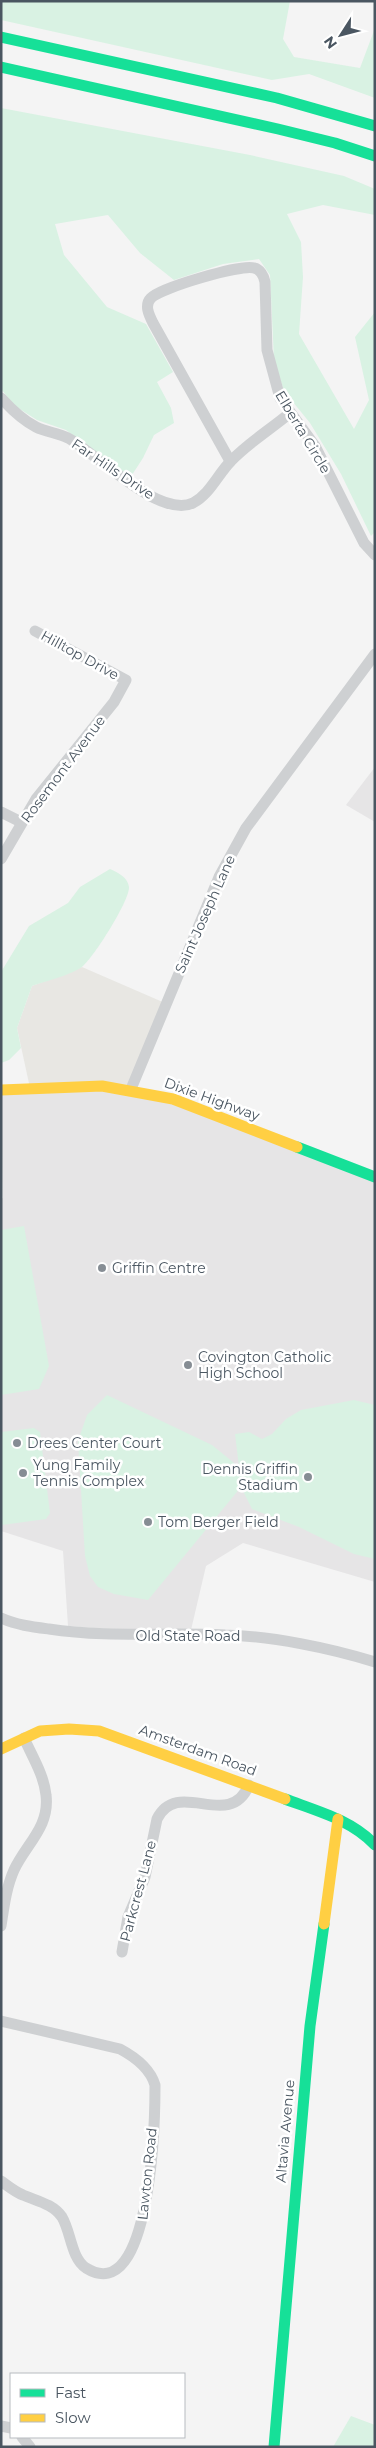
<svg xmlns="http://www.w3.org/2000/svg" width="376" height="2448" viewBox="0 0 376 2448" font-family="Montserrat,sans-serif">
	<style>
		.commercial { fill: #e8e7e3 }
		.education { fill: #e6e5e6 }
		.green { fill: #d9f2e3 }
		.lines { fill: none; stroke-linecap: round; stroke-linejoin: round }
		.street { stroke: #ced0d2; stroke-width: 11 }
		.fast { stroke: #16e098; stroke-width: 11 }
		.slow { stroke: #ffcf43; stroke-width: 11 }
		.poi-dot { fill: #868d94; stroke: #fff; stroke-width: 2 }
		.labels { text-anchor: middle; stroke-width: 5; stroke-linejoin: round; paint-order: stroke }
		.street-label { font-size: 14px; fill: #4a5661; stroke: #fff }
		.poi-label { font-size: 14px; fill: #4a5661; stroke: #fff; text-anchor: start }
	</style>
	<rect width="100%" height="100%" fill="#f4f4f4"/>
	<polygon class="commercial" points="82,967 165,1003 131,1089 30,1088 17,1028 32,986"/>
	<g class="education">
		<polygon points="375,767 375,822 346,805"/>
		<polygon points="131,1089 375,1177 375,1582 243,1543 206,1566 191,1630 120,1630 68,1626 63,1551 1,1531 1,1199 3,1198 1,1090"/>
	</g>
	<g class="green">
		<polygon points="1,1 290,1 283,39 294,57 360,68 375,28 375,98 309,74 272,80 1,20"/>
		<polygon points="1,108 250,155 344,176 375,189 375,215 323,205 287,214 301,242 303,277 299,334 354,429 369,400 355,337 375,312 375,532 371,536 341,474 310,423 284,391 274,360 270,275 259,259 223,264 174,280 140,253 108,215 55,224 64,255 107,307 146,324 173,372 157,382 171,408 174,423 154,435 143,458 130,478 66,430 37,420 15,406 1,389"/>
		<path d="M110 869C117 872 128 877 129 887 130 900 94 957 83 966 72 975 46 981 32 986L17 1028 21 1048 9 1060 1 1063V972L29 926 68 903 80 887Z"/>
		<polygon points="24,1226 49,1366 39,1389 1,1395 1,1230"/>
		<polygon points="107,1395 212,1445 239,1467 235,1434 249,1432 262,1439 272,1434 286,1419 301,1410 354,1400 375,1405 375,1559 354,1554 299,1527 252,1509 241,1487 148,1600 114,1594 98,1587 90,1576 85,1556 78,1441 87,1415"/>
		<polygon points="34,1428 40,1432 50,1513 46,1519 2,1525 1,1432"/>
		<polygon points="351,2416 375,2425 375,2447 333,2447"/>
	</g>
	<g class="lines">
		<g class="street">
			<path d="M1 398C11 409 22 420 36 427 46 432 58 433 68 438 96 453 159 519 193 503 210 494 218 474 231 461 248 443 271 429 290 413"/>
			<path d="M230 461 153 323C149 315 144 305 151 298 160 288 241 264 254 268 260 269 264 276 265 282L267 350 280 398 315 446 364 543 375 555"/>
			<polyline points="1,812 21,822"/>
			<polyline points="1,859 36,799 114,702 126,680 35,631"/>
			<polyline points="131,1089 219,877 246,828 375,654"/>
			<path d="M1 1618C16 1625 33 1627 49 1629 108 1638 166 1632 225 1635 271 1636 330 1648 375 1662"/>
			<path d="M1 1926C4 1907 6 1888 14 1870 26 1844 50 1827 46 1795 44 1775 32 1756 24 1738"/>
			<path d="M122 1952 128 1917 145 1877 157 1819C178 1777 229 1832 249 1785"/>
			<path d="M1 2021 120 2049C135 2057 150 2068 155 2085 155 2116 152 2309 86 2268 71 2258 71 2232 62 2217 53 2204 37 2201 23 2195 15 2192 8 2186 1 2181"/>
			<polyline points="1,2426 11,2428"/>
			<polyline points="22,2437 30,2447"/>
		</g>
		<g class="fast">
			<polyline points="1,37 277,98 375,126"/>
			<polyline points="1,67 278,129 335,143 375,156"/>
			<polyline points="297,1147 375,1177"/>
			<path d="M285 1799C317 1811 352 1820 375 1845"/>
			<polyline points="274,2447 310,2026 324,1924"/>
		</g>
		<g class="slow">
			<polyline points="1,1090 102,1086 173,1099 297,1147"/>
			<polyline points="1,1749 40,1731 69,1729 99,1731 285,1799"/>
			<polyline points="324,1924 338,1819"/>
		</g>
	</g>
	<g class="poi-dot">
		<circle cx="102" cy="1268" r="5"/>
		<circle cx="188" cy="1365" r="5"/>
		<circle cx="17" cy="1443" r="5"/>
		<circle cx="23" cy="1473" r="5"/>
		<circle cx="308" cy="1477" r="5"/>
		<circle cx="148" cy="1522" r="5"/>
	</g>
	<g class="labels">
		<g class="street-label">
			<text transform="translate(303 432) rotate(59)" y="5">Elberta Circle</text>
			<text transform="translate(113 469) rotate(34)" y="5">Far Hills Drive</text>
			<text transform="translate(80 655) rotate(29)" y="5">Hilltop Drive</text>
			<text transform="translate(63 769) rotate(-53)" y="5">Rosemont Avenue</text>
			<text transform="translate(205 914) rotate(-66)" y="5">Saint Joseph Lane</text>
			<text transform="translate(212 1099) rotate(20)" y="5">Dixie Highway</text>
			<text x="188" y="1641">Old State Road</text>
			<text transform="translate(198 1750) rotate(20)" y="5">Amsterdam Road</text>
			<text transform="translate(138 1891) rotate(-75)" y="5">Parkcrest Lane</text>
			<text transform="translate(285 2131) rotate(-85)" y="5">Altavia Avenue</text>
			<text transform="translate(147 2174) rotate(-84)" y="5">Lawton Road</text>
		</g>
		<g class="poi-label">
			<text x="112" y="1273">Griffin Centre</text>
			<text x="198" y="1362">Covington Catholic<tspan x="198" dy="16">High School</tspan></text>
			<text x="27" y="1448">Drees Center Court</text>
			<text x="33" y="1470">Yung Family<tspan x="33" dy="16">Tennis Complex</tspan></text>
			<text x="298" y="1474" text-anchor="end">Dennis Griffin<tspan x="298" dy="16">Stadium</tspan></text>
			<text x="158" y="1527">Tom Berger Field</text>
		</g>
	</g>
	<rect width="376" height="2448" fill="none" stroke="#4a5661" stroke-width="5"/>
	<rect x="10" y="2373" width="175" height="65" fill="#ffffff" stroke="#b7bbc0"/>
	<rect x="20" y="2389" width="25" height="8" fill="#16e098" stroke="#b7bbc0"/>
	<text x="55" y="2398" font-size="15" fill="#4a5661">Fast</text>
	<rect x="20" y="2414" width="25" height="8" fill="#ffcf43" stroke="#b7bbc0"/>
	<text x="55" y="2423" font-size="15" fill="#4a5661">Slow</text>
	<g transform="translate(341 35) rotate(234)" stroke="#ffffff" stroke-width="4" paint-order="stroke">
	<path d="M0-4L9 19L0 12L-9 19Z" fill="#4a5661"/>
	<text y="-8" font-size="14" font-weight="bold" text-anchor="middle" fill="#4a5661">N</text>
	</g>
</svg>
